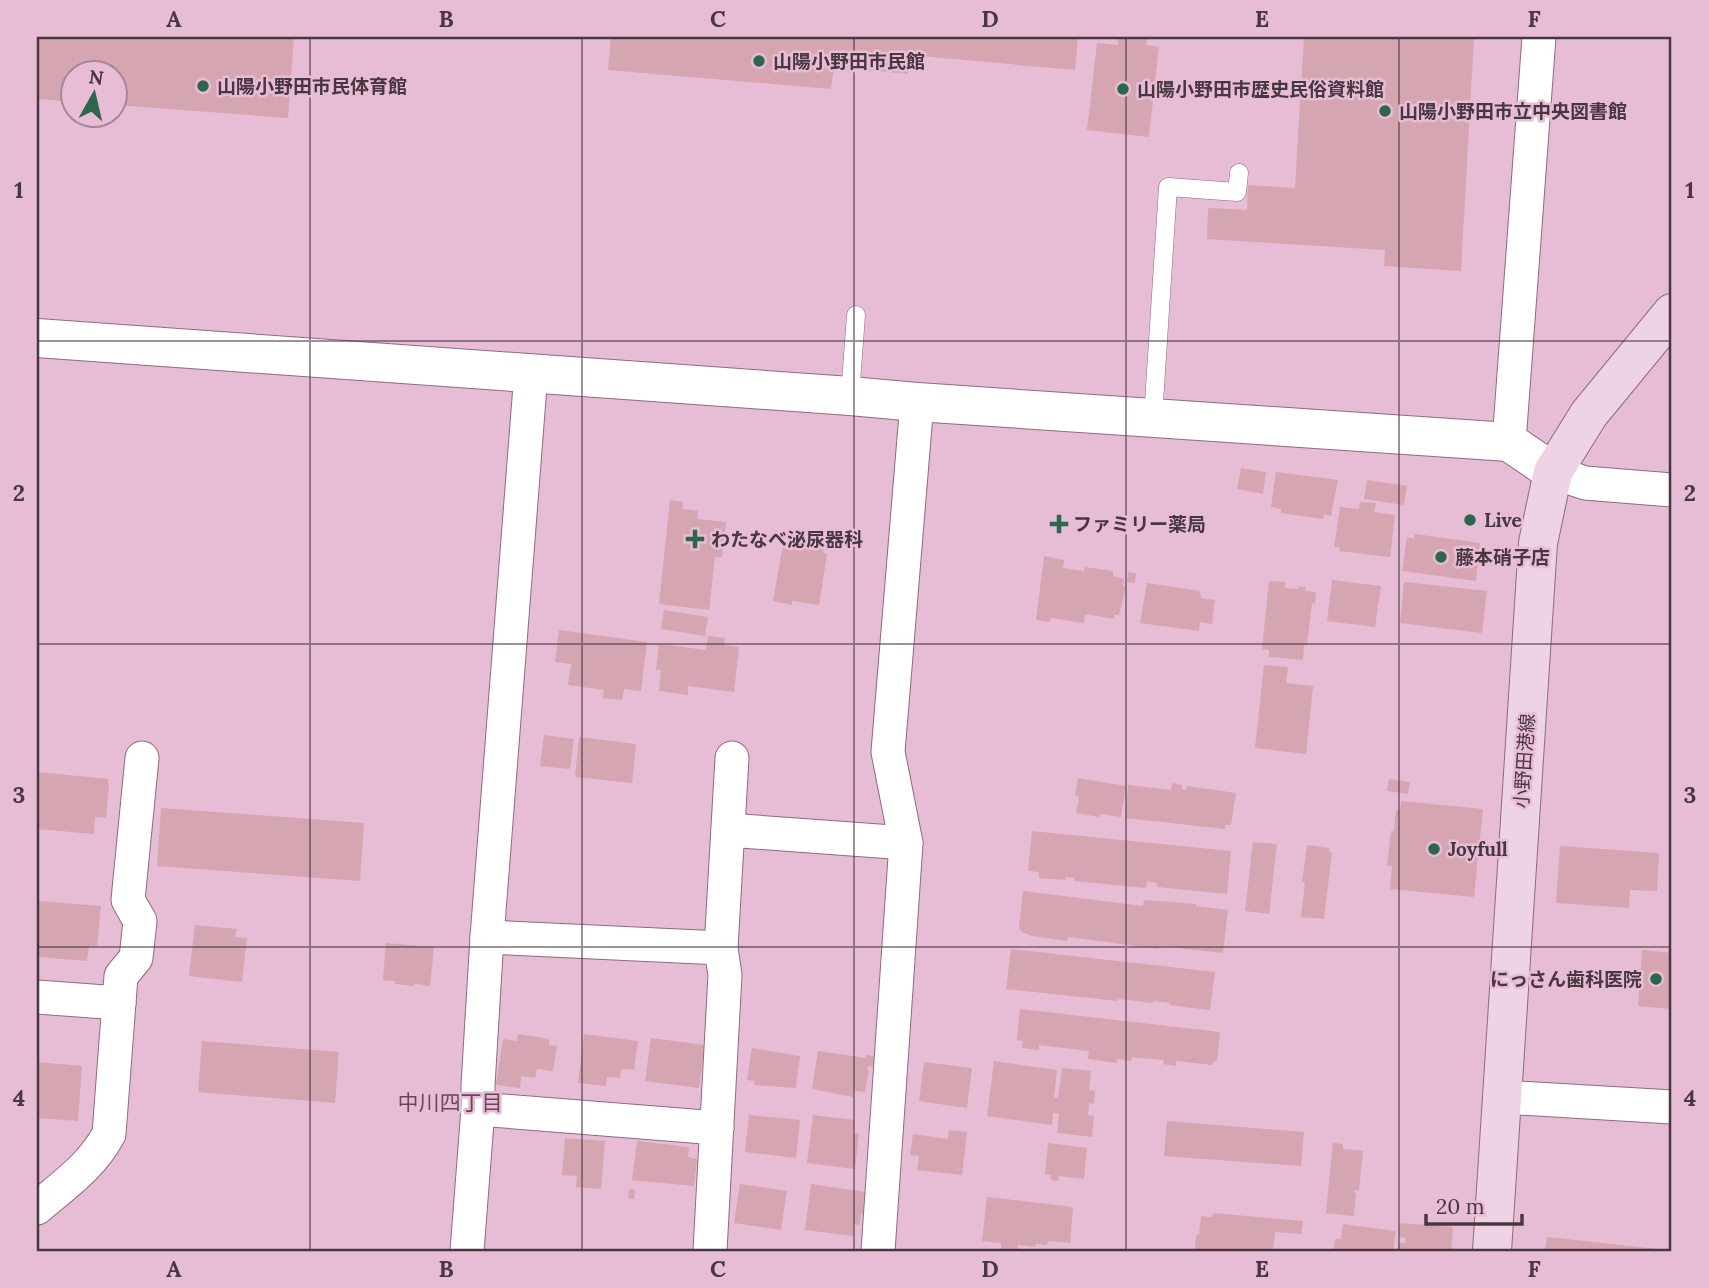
<svg xmlns="http://www.w3.org/2000/svg" width="1709" height="1288" viewBox="0 0 1709 1288" font-family="Lora,'Noto Sans JP',serif">
	<style>
		.building { fill: #d5a5b1 }
		.lines { fill: none; stroke-linecap: round; stroke-linejoin: round }
		.service-casing { stroke: #906980; stroke-width: 19 }
		.minor-casing { stroke: #906980; stroke-width: 35 }
		.tertiary-casing { stroke: #906980; stroke-width: 40 }
		.secondary-casing { stroke: #906980; stroke-width: 40 }
		.service { stroke: #fff; stroke-width: 18 }
		.minor { stroke: #fff; stroke-width: 33 }
		.tertiary { stroke: #fff; stroke-width: 38 }
		.secondary { stroke: #eed3e5; stroke-width: 38 }
		.grid { fill: none; stroke: #483641; stroke-width: 2; stroke-opacity: 0.55 }
		.poi-dot { fill: #2e654d; stroke: #e7bcd5; stroke-width: 2.5 }
		.labels { text-anchor: middle; stroke-width: 5; stroke-linejoin: round; paint-order: stroke }
		.poi-label { font-size: 19px; font-weight: bold; fill: #483641; stroke: #e7bcd5; text-anchor: start }
		.street-label { font-size: 19px; fill: #483641; stroke: #e7bcd5 }
		.neighbourhood-label { font-size: 21px; fill: #6a465c; stroke: #e7bcd5 }
		.neatline { fill: none; stroke: #483641; stroke-width: 2.5 }
		.grid-label { font-size: 23px; text-anchor: middle; font-weight: bold; fill: #483641 }
	</style>
	<rect width="100%" height="100%" fill="#e7bcd5"/>
	<g class="building">
		<polygon points="37,37 294,37 288,118 116,105 116,74 74,74 74,102 37,99"/>
		<polygon points="611,37 1078,37 1075,70 910,55 908,74 834,67 831,89 608,70"/>
		<polygon points="1118,37 1147,37 1146,45 1159,47 1149,137 1087,130 1097,43 1118,45"/>
		<polygon points="1304,37 1474,37 1461,271 1384,266 1385,250 1207,239 1208,208 1247,210 1248,185 1295,188"/>
		<polygon points="1241,468 1266,472 1263,494 1237,489"/>
		<polygon points="1276,472 1338,480 1331,516 1324,514 1323,519 1281,513 1281,509 1271,507"/>
		<polygon points="1367,480 1407,486 1404,505 1364,499"/>
		<polygon points="670,500 683,502 682,509 698,511 697,519 726,522 722,557 715,557 709,610 659,604"/>
		<polygon points="1360,502 1376,503 1374,512 1395,515 1390,557 1339,551 1340,547 1334,547 1340,507 1359,509"/>
		<polygon points="1415,534 1480,543 1476,581 1402,571 1407,537 1414,539"/>
		<polygon points="803,540 825,544 823,553 827,554 819,605 792,601 792,605 773,601 783,545 801,548"/>
		<polygon points="1044,556 1064,560 1063,568 1084,571 1085,567 1113,571 1113,576 1124,579 1123,587 1126,587 1119,615 1114,615 1114,619 1085,614 1084,623 1051,618 1050,622 1036,620"/>
		<polygon points="1128,572 1136,573 1135,583 1127,582"/>
		<polygon points="1332,580 1381,586 1375,627 1327,621"/>
		<polygon points="1269,581 1285,582 1285,588 1298,589 1298,586 1306,587 1305,591 1316,592 1315,604 1312,603 1307,645 1304,645 1303,660 1269,657 1269,650 1262,649"/>
		<polygon points="1404,582 1487,591 1482,633 1400,623"/>
		<polygon points="1147,583 1200,591 1201,598 1215,600 1212,624 1200,622 1199,631 1140,623"/>
		<polygon points="664,610 708,617 705,636 661,629"/>
		<polygon points="559,630 647,642 641,691 624,689 622,700 603,698 604,690 568,685 571,664 555,662"/>
		<polygon points="708,636 725,638 724,645 739,647 734,692 688,686 688,695 659,691 661,670 656,670 659,644 706,650"/>
		<polygon points="1264,665 1288,667 1286,683 1313,686 1306,754 1255,748"/>
		<polygon points="544,735 574,739 570,769 540,766"/>
		<polygon points="579,737 636,744 632,783 575,777"/>
		<polygon points="37,772 108,779 108,783 109,783 106,818 95,817 94,834 37,829"/>
		<polygon points="1078,778 1126,786 1121,817 1101,814 1100,817 1076,813 1079,797 1075,796"/>
		<polygon points="1389,779 1410,782 1408,794 1387,791"/>
		<polygon points="1172,783 1182,785 1182,789 1186,790 1187,786 1236,793 1231,825 1225,825 1225,829 1125,818 1128,785 1171,790"/>
		<polygon points="1401,801 1483,809 1474,897 1390,889 1392,866 1387,866 1391,831 1394,831 1396,810 1400,811"/>
		<polygon points="161,808 364,823 360,881 157,866"/>
		<polygon points="1032,831 1231,851 1227,894 1157,887 1157,883 1147,881 1146,888 1074,881 1075,878 1066,877 1066,880 1039,878 1039,872 1028,871"/>
		<polygon points="1253,842 1277,844 1269,914 1245,911"/>
		<polygon points="1307,845 1329,848 1329,851 1332,852 1324,919 1301,917 1305,883 1302,882"/>
		<polygon points="1560,846 1659,853 1657,891 1630,890 1629,908 1556,903"/>
		<polygon points="1023,891 1143,906 1144,900 1196,904 1196,906 1228,910 1223,953 1160,946 1159,949 1068,937 1067,941 1032,936 1022,932 1019,928"/>
		<polygon points="37,901 101,906 97,946 89,946 87,961 37,957"/>
		<polygon points="195,925 237,929 235,937 247,938 242,982 189,976"/>
		<polygon points="386,943 434,947 430,986 415,984 414,986 395,984 396,981 383,980"/>
		<polygon points="1011,949 1215,972 1210,1010 1169,1005 1170,1003 1154,1001 1153,1003 1118,999 1117,1001 1006,989"/>
		<polygon points="1642,950 1672,953 1672,1009 1638,1006"/>
		<polygon points="1020,1009 1220,1032 1217,1061 1213,1061 1212,1065 1176,1061 1176,1066 1163,1064 1164,1060 1132,1057 1131,1061 1117,1059 1117,1063 1088,1059 1089,1051 1039,1045 1039,1050 1022,1048 1023,1041 1017,1040"/>
		<polygon points="518,1034 549,1039 549,1045 557,1046 553,1071 537,1069 535,1078 521,1076 520,1088 496,1085 503,1039 517,1041"/>
		<polygon points="584,1034 638,1041 634,1070 621,1069 620,1078 607,1077 606,1086 578,1083"/>
		<polygon points="651,1038 705,1045 699,1088 645,1081"/>
		<polygon points="202,1041 339,1052 335,1103 198,1092"/>
		<polygon points="752,1048 800,1056 796,1088 754,1085 755,1081 747,1080"/>
		<polygon points="818,1051 866,1058 866,1055 879,1057 878,1067 868,1066 867,1070 869,1070 865,1092 854,1091 853,1097 812,1089"/>
		<polygon points="994,1061 1057,1070 1054,1097 1058,1098 1062,1068 1091,1071 1089,1090 1095,1091 1094,1104 1089,1103 1088,1115 1094,1116 1092,1137 1057,1133 1059,1113 1053,1113 1052,1125 987,1116"/>
		<polygon points="37,1062 82,1066 78,1121 37,1118"/>
		<polygon points="924,1062 972,1068 967,1108 919,1101"/>
		<polygon points="749,1115 800,1120 796,1158 745,1152"/>
		<polygon points="813,1115 855,1120 853,1133 859,1134 855,1169 807,1163"/>
		<polygon points="1167,1121 1304,1132 1301,1166 1164,1156"/>
		<polygon points="949,1130 967,1132 962,1175 917,1170 919,1156 910,1155 913,1134 948,1139"/>
		<polygon points="565,1138 605,1141 601,1189 576,1187 577,1176 562,1175"/>
		<polygon points="637,1141 689,1147 688,1157 697,1159 694,1186 632,1180"/>
		<polygon points="1048,1143 1087,1148 1084,1179 1059,1176 1058,1181 1051,1180 1051,1175 1045,1174"/>
		<polygon points="1333,1143 1343,1144 1343,1149 1363,1151 1359,1191 1354,1190 1354,1193 1356,1193 1354,1216 1326,1213"/>
		<polygon points="740,1184 787,1191 781,1230 734,1223"/>
		<polygon points="811,1184 866,1192 863,1214 861,1214 859,1225 854,1224 853,1236 805,1230"/>
		<polygon points="629,1189 635,1190 634,1199 628,1198"/>
		<polygon points="987,1197 1073,1207 1070,1243 1048,1241 1047,1245 1036,1244 1035,1247 1018,1245 1018,1251 1001,1251 1001,1243 982,1241"/>
		<polygon points="1213,1213 1303,1221 1301,1234 1275,1232 1273,1251 1195,1251 1196,1235 1199,1235 1201,1216 1212,1217"/>
		<polygon points="1399,1223 1453,1227 1451,1251 1398,1251 1398,1243 1405,1243 1406,1238 1399,1237"/>
		<polygon points="1343,1224 1396,1231 1393,1251 1338,1251 1338,1250 1334,1249 1335,1239 1341,1239"/>
		<polygon points="1547,1237 1657,1249 1657,1251 1545,1251"/>
	</g>
	<g class="lines">
		<defs>
			<g id="service">
				<polyline points="850,396 856,315"/>
				<polyline points="1153,418 1168,187 1237,192 1239,173"/>
			</g>
			<g id="minor">
				<polyline points="1509,442 1539,37"/>
				<polyline points="1553,472 1585,483 1672,490"/>
				<polyline points="728,830 906,843"/>
				<polyline points="487,937 721,948"/>
				<polyline points="37,997 119,1003"/>
				<polyline points="1501,1097 1672,1107"/>
				<polyline points="478,1109 717,1128"/>
				<path d="M37 1208C65 1184 91 1167 109 1134L121 976 136 958 140 921 128 900 142 758"/>
				<polyline points="467,1251 478,1109 478,1085 487,937 531,373"/>
				<polyline points="710,1251 725,975 721,948 732,758"/>
				<polyline points="878,1251 906,843 888,752 917,402"/>
			</g>
			<polyline id="tertiary" points="37,338 850,396 917,402 1509,442 1553,472"/>
			<polyline id="secondary" points="1492,1251 1538,543 1553,472 1589,414 1672,313"/>
		</defs>
		<use href="#service" class="service-casing"/>
		<use href="#minor" class="minor-casing"/>
		<use href="#tertiary" class="tertiary-casing"/>
		<use href="#secondary" class="secondary-casing"/>
		<use href="#service" class="service"/>
		<use href="#minor" class="minor"/>
		<use href="#tertiary" class="tertiary"/>
		<use href="#secondary" class="secondary"/>
	</g>
	<path class="grid" d="M310 37V1251M582 37V1251M854 37V1251M1126 37V1251M1399 37V1251M37 341H1672M37 644H1672M37 947H1672"/>
	<g class="poi-dot">
		<circle cx="759" cy="61" r="7"/>
		<circle cx="203" cy="86" r="7"/>
		<circle cx="1123" cy="89" r="7"/>
		<circle cx="1385" cy="111" r="7"/>
		<circle cx="1470" cy="520" r="7"/>
		<path d="M1055.5 513.5h7v7h7v7h-7v7h-7v-7h-7v-7h7z"/>
		<path d="M691.5 528.5h7v7h7v7h-7v7h-7v-7h-7v-7h7z"/>
		<circle cx="1441" cy="557" r="7"/>
		<circle cx="1434" cy="849" r="7"/>
		<circle cx="1656" cy="979" r="7"/>
	</g>
	<g class="labels">
		<g class="poi-label">
			<text x="773" y="68">山陽小野田市民館</text>
			<text x="217" y="93">山陽小野田市民体育館</text>
			<text x="1137" y="96">山陽小野田市歴史民俗資料館</text>
			<text x="1399" y="118">山陽小野田市立中央図書館</text>
			<text x="1484" y="527">Live</text>
			<text x="1073" y="531">ファミリー薬局</text>
			<text x="711" y="546">わたなべ泌尿器科</text>
			<text x="1455" y="564">藤本硝子店</text>
			<text x="1448" y="856">Joyfull</text>
			<text x="1642" y="986" text-anchor="end">にっさん歯科医院</text>
		</g>
		<g class="street-label">
			<text transform="translate(1524 761) rotate(-86)" y="7">小野田港線</text>
		</g>
		<g class="neighbourhood-label">
			<text x="450" y="1110">中川四丁目</text>
		</g>
	</g>
	<rect width="1709" height="1288" fill="none" stroke="#e7bcd5" stroke-width="77"/>
	<g transform="translate(94 94) rotate(8)"><circle r="33" fill="#e7bcd5" stroke="#a7869a" stroke-width="2"/>
	<path d="M0-5L12 26L0 18L-12 26Z" fill="#2e654d"/>
	<text y="-10" font-size="19" font-weight="bold" text-anchor="middle" fill="#483641">N</text>
	</g>
	<path d="M1426 1214v10h96v-10" fill="none" stroke="#483641" stroke-width="3.5"/>
	<text x="1436" y="1214" font-size="21" fill="#483641" stroke="#e7bcd5" stroke-width="5" paint-order="stroke">20 m</text>
	<rect x="38" y="38" width="1632" height="1212" class="neatline"/>
	<g class="grid-label">
		<text x="174" y="27">A</text>
		<text x="446" y="27">B</text>
		<text x="718" y="27">C</text>
		<text x="990" y="27">D</text>
		<text x="1262" y="27">E</text>
		<text x="1534" y="27">F</text>
		<text x="19" y="198">1</text>
		<text x="1690" y="198">1</text>
		<text x="19" y="501">2</text>
		<text x="1690" y="501">2</text>
		<text x="19" y="803">3</text>
		<text x="1690" y="803">3</text>
		<text x="19" y="1106">4</text>
		<text x="1690" y="1106">4</text>
		<text x="174" y="1277">A</text>
		<text x="446" y="1277">B</text>
		<text x="718" y="1277">C</text>
		<text x="990" y="1277">D</text>
		<text x="1262" y="1277">E</text>
		<text x="1534" y="1277">F</text>
	</g>
</svg>
